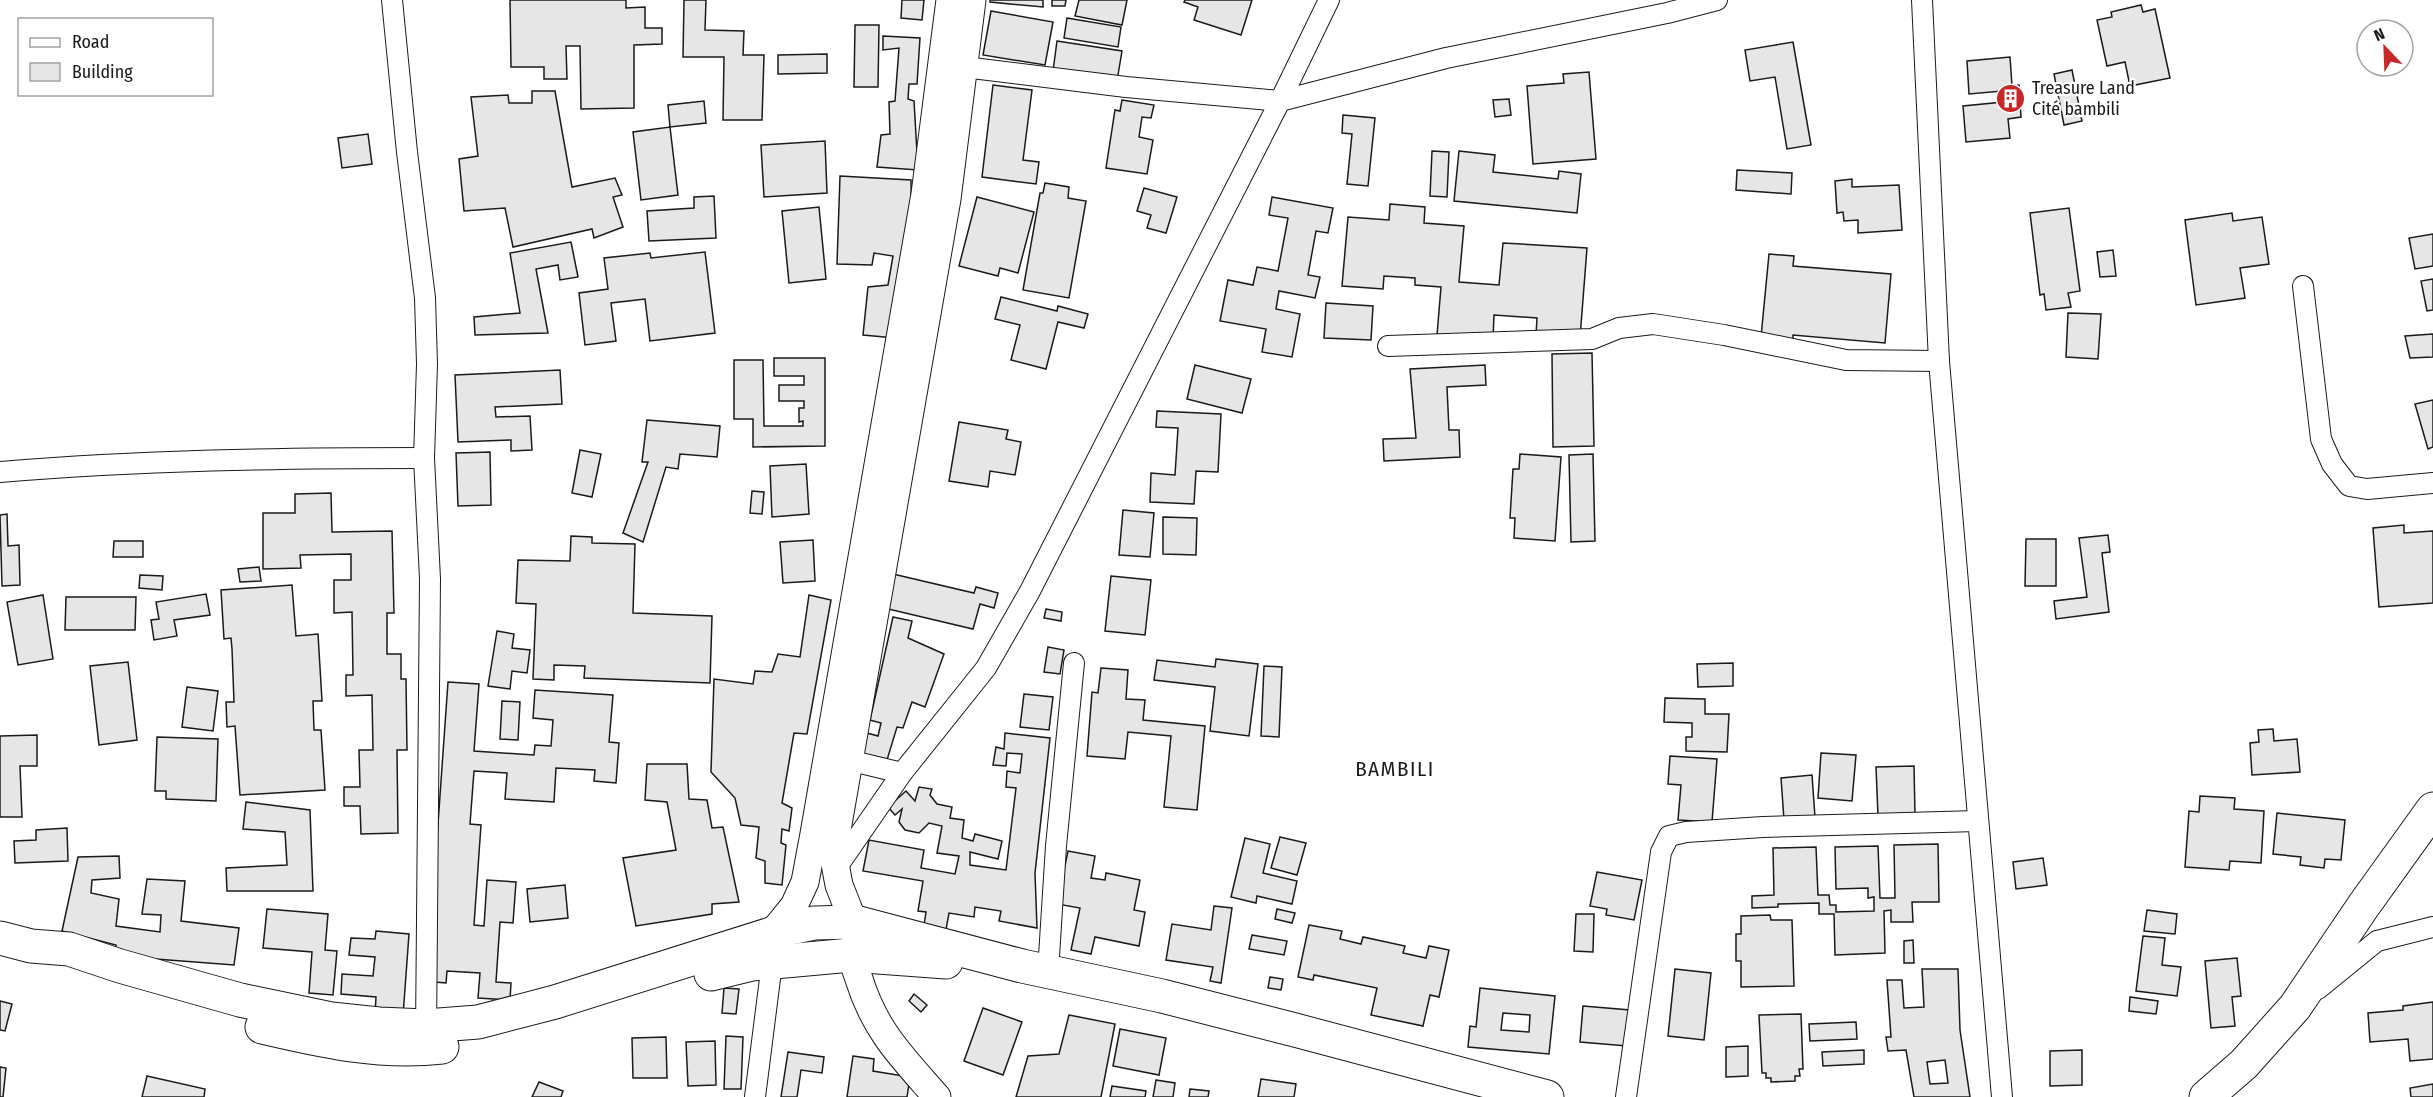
<svg xmlns="http://www.w3.org/2000/svg" width="2433" height="1097" viewBox="0 0 2433 1097" font-family="'Fira Sans Condensed',sans-serif">
	<style>
		.building { fill: #e6e6e6; stroke: #1a1a1a; stroke-width: 1.5; fill-rule: evenodd }
		.lines { fill: none; stroke-linecap: round; stroke-linejoin: round }
		.street-casing { stroke: #1a1a1a; stroke-width: 22 }
		.secondary-casing { stroke: #1a1a1a; stroke-width: 29 }
		.highway-casing { stroke: #1a1a1a; stroke-width: 35 }
		.street { stroke: #fff; stroke-width: 20 }
		.secondary { stroke: #fff; stroke-width: 27 }
		.highway { stroke: #fff; stroke-width: 33 }
		.labels { text-anchor: middle; stroke-width: 4.5; stroke-linejoin: round; paint-order: stroke }
		.poi-label { font-size: 18px; fill: #1a1a1a; stroke: #fff; text-anchor: start }
		.quarter-label { font-size: 21px; letter-spacing: 1.5px; fill: #1a1a1a; stroke: #fff }
	</style>
	<rect width="100%" height="100%" fill="#fff"/>
	<g class="building">
		<polygon points="510,0 626,0 626,8 645,7 645,28 662,28 662,44 634,45 634,108 581,109 580,46 566,46 567,79 544,79 544,67 511,67"/>
		<polygon points="684,0 706,0 705,30 744,31 743,55 764,55 762,120 723,120 724,57 683,57"/>
		<polygon points="902,0 924,0 922,20 901,18"/>
		<polygon points="990,0 1043,0 1043,7 990,2"/>
		<polygon points="1052,0 1066,0 1065,6 1052,6"/>
		<polygon points="1079,0 1127,0 1122,25 1075,16"/>
		<polygon points="1185,0 1252,0 1241,35 1194,20 1198,7 1184,2"/>
		<polygon points="2141,5 2143,12 2155,9 2170,78 2130,86 2125,62 2107,66 2097,20 2112,17 2111,12"/>
		<polygon points="991,11 1053,22 1045,65 983,55"/>
		<polygon points="1067,18 1121,27 1118,47 1064,38"/>
		<polygon points="855,25 879,25 878,87 854,87"/>
		<polygon points="883,36 920,38 917,84 909,84 908,99 914,101 918,170 877,167 881,135 890,134 889,102 895,101 899,48 883,50"/>
		<polygon points="1057,41 1122,51 1117,81 1053,71"/>
		<polygon points="1793,42 1811,145 1787,149 1775,77 1750,81 1745,50"/>
		<polygon points="827,54 827,73 778,74 778,55"/>
		<polygon points="2010,57 2012,86 2019,85 2021,117 2008,119 2010,138 1966,142 1963,106 2003,102 2002,91 1969,94 1967,61"/>
		<polygon points="2072,70 2082,121 2064,125 2054,74"/>
		<polygon points="1589,72 1596,159 1533,164 1527,86 1564,83 1563,74"/>
		<polygon points="993,85 1032,90 1023,160 1039,162 1036,184 982,177"/>
		<polygon points="532,91 555,91 572,187 615,178 622,195 613,197 623,227 594,238 592,229 513,247 505,208 464,211 459,159 478,156 471,97 508,95 509,103 532,103"/>
		<polygon points="1509,99 1511,115 1495,117 1493,100"/>
		<polygon points="1122,100 1154,105 1151,118 1142,117 1139,137 1153,140 1147,174 1106,168 1115,110 1120,111"/>
		<polygon points="704,101 706,123 670,127 668,105"/>
		<polygon points="1343,115 1375,118 1368,186 1347,184 1352,134 1342,133"/>
		<polygon points="670,127 678,195 641,200 633,132"/>
		<polygon points="368,134 372,164 342,168 338,138"/>
		<polygon points="825,141 827,193 764,197 761,145"/>
		<polygon points="1432,151 1449,152 1447,197 1430,196"/>
		<polygon points="1459,151 1495,155 1493,172 1558,179 1559,171 1581,174 1577,213 1454,201"/>
		<polygon points="1737,170 1792,173 1791,194 1736,190"/>
		<polygon points="840,176 911,180 912,255 895,338 863,335 868,287 888,285 893,256 874,253 872,265 837,264"/>
		<polygon points="1852,179 1852,187 1899,185 1902,230 1858,233 1858,220 1844,221 1843,212 1837,213 1835,181"/>
		<polygon points="1045,183 1069,187 1068,198 1086,201 1069,298 1023,290 1040,193 1043,193"/>
		<polygon points="1144,188 1177,197 1166,233 1147,228 1151,215 1137,211"/>
		<polygon points="714,196 716,238 649,241 647,211 694,208 694,197"/>
		<polygon points="977,197 1034,212 1018,273 1000,268 998,276 959,266"/>
		<polygon points="1272,197 1333,208 1328,233 1316,231 1308,275 1320,277 1315,298 1279,291 1276,309 1300,314 1292,357 1262,352 1266,329 1220,321 1228,280 1253,285 1257,267 1278,271 1288,218 1269,215"/>
		<polygon points="1390,204 1425,207 1424,223 1464,226 1459,282 1499,285 1503,243 1587,248 1580,338 1536,335 1537,318 1494,315 1493,339 1437,335 1441,287 1415,285 1415,278 1384,276 1383,289 1342,286 1348,217 1389,220"/>
		<polygon points="819,207 826,279 789,283 782,211"/>
		<polygon points="2069,208 2080,291 2068,293 2071,307 2046,310 2044,294 2040,295 2030,213"/>
		<polygon points="2232,213 2233,221 2262,217 2269,264 2240,268 2245,298 2196,305 2185,220"/>
		<polygon points="2433,234 2433,266 2415,269 2409,238"/>
		<polygon points="571,242 578,277 560,280 558,265 536,269 548,333 475,335 474,317 520,313 510,253"/>
		<polygon points="2113,250 2116,276 2100,277 2097,252"/>
		<polygon points="705,252 715,333 650,341 645,299 611,303 616,341 585,345 579,293 608,289 604,258 650,253 651,258"/>
		<polygon points="1769,254 1794,256 1793,266 1891,274 1885,343 1793,335 1793,340 1761,337"/>
		<polygon points="2433,279 2433,310 2427,311 2421,281"/>
		<polygon points="1001,297 1057,311 1058,306 1088,314 1084,328 1058,322 1046,369 1011,360 1020,325 995,319"/>
		<polygon points="1326,303 1373,306 1371,340 1324,338"/>
		<polygon points="2068,313 2101,314 2098,359 2066,357"/>
		<polygon points="2433,334 2433,357 2410,358 2405,336"/>
		<polygon points="1592,353 1594,446 1553,447 1552,354"/>
		<polygon points="774,358 825,358 825,446 753,447 753,419 734,419 734,360 763,360 764,426 803,426 803,421 799,422 799,408 804,408 804,401 779,401 779,385 804,385 804,376 774,376"/>
		<polygon points="1195,365 1251,379 1242,413 1187,399"/>
		<polygon points="1485,365 1486,385 1447,387 1449,430 1459,430 1460,457 1384,461 1383,439 1416,438 1410,369"/>
		<polygon points="560,370 562,404 495,407 496,417 530,416 532,450 511,451 511,440 458,442 455,375"/>
		<polygon points="2433,400 2433,447 2428,449 2415,404"/>
		<polygon points="1157,411 1221,414 1218,472 1196,471 1194,504 1150,502 1151,473 1175,475 1178,428 1156,427"/>
		<polygon points="647,420 720,426 717,457 680,454 678,469 666,467 643,542 623,533 648,462 642,462"/>
		<polygon points="959,422 1008,430 1006,439 1021,442 1015,475 990,471 988,487 949,481"/>
		<polygon points="580,450 601,454 592,497 572,493"/>
		<polygon points="490,452 491,505 458,506 456,453"/>
		<polygon points="1520,454 1561,457 1555,541 1514,538 1515,518 1510,518 1513,469 1519,469"/>
		<polygon points="1593,454 1595,541 1571,542 1569,455"/>
		<polygon points="806,464 809,514 772,517 770,466"/>
		<polygon points="752,491 764,492 762,514 750,513"/>
		<polygon points="331,493 332,532 392,531 394,613 387,613 387,654 401,654 401,679 406,679 407,750 397,750 398,833 361,834 360,806 344,806 344,787 360,787 359,750 373,750 372,695 346,696 346,675 353,675 352,612 334,613 334,580 351,580 351,554 300,555 301,568 263,569 263,513 295,513 295,494"/>
		<polygon points="1123,510 1154,513 1150,557 1119,555"/>
		<polygon points="7,514 8,546 19,545 20,585 2,586 0,515"/>
		<polygon points="1163,517 1197,518 1196,555 1163,554"/>
		<polygon points="2404,525 2404,533 2433,531 2433,603 2379,607 2373,528"/>
		<polygon points="2108,535 2110,552 2102,553 2109,612 2056,619 2054,601 2087,597 2079,538"/>
		<polygon points="571,536 592,537 592,543 635,544 633,613 712,616 710,683 584,678 585,666 554,665 554,680 533,679 536,604 516,603 518,560 570,561"/>
		<polygon points="2026,539 2056,539 2056,586 2025,586"/>
		<polygon points="813,540 815,581 783,583 780,542"/>
		<polygon points="114,541 143,541 143,557 113,557"/>
		<polygon points="259,567 261,581 240,582 238,569"/>
		<polygon points="893,574 974,593 976,587 998,593 994,608 980,604 973,629 884,608"/>
		<polygon points="140,575 163,576 162,590 139,588"/>
		<polygon points="1111,576 1151,580 1145,635 1105,631"/>
		<polygon points="292,585 296,636 318,634 322,701 313,701 314,730 321,730 325,790 240,795 235,726 227,727 226,702 234,702 232,649 231,638 224,639 221,590"/>
		<polygon points="206,594 210,615 174,620 177,636 154,640 151,620 159,619 156,602"/>
		<polygon points="43,595 53,659 18,665 7,602"/>
		<polygon points="809,595 831,600 807,734 794,733 782,803 792,808 789,831 782,829 781,843 786,845 782,885 765,883 765,861 756,858 759,827 741,825 735,798 711,772 714,679 753,684 755,671 772,672 778,654 800,657"/>
		<polygon points="66,597 136,597 135,630 65,630"/>
		<polygon points="1046,609 1062,612 1061,621 1044,618"/>
		<polygon points="893,617 912,621 908,638 944,654 925,707 912,702 903,728 897,727 887,760 862,755 867,733 878,736 881,723 870,720"/>
		<polygon points="497,631 514,634 512,648 530,650 527,673 512,671 510,689 488,686"/>
		<polygon points="1048,647 1064,650 1060,674 1044,672"/>
		<polygon points="1216,659 1258,664 1249,736 1210,731 1215,687 1154,680 1157,660 1215,667"/>
		<polygon points="128,662 137,740 99,745 90,666"/>
		<polygon points="1733,663 1733,686 1698,687 1697,664"/>
		<polygon points="1264,666 1282,667 1279,737 1261,736"/>
		<polygon points="1101,668 1128,670 1126,699 1145,700 1143,720 1205,726 1197,810 1164,807 1171,736 1128,732 1125,759 1087,756 1092,692 1098,693"/>
		<polygon points="448,682 479,684 474,751 534,755 535,745 551,746 553,720 533,718 535,690 613,695 609,742 619,743 616,783 594,781 595,770 556,768 554,802 505,799 507,773 474,771 470,824 481,825 474,925 484,926 487,880 516,882 513,923 500,922 496,982 511,983 510,1000 478,998 480,973 447,971 446,983 435,982 436,967 428,966"/>
		<polygon points="187,687 218,691 213,731 182,727"/>
		<polygon points="1024,694 1053,697 1049,730 1020,727"/>
		<polygon points="1665,698 1705,699 1705,714 1729,714 1727,752 1686,751 1686,737 1692,737 1692,723 1664,722"/>
		<polygon points="502,701 520,702 518,740 500,739"/>
		<polygon points="2273,729 2274,741 2297,739 2300,772 2252,775 2250,743 2259,742 2258,730"/>
		<polygon points="1005,733 1050,738 1035,873 1037,928 999,921 1001,911 975,907 974,917 949,913 945,935 923,932 926,912 918,911 923,881 863,871 869,840 924,850 921,868 955,874 959,856 937,853 942,826 929,823 919,833 905,830 899,822 902,809 895,815 888,807 906,791 915,801 919,787 932,789 930,795 937,804 952,807 950,818 964,820 962,838 973,841 975,834 1002,841 998,859 970,852 970,865 1006,870 1016,788 1006,787 1007,771 1020,773 1022,754 1007,753 1006,766 993,765 996,747 1004,749"/>
		<polygon points="37,735 37,766 20,766 22,817 0,817 0,736"/>
		<polygon points="157,737 218,739 216,801 166,799 166,791 155,791"/>
		<polygon points="1821,753 1856,755 1852,801 1818,798"/>
		<polygon points="1670,756 1717,759 1712,822 1678,820 1681,785 1668,784"/>
		<polygon points="647,764 687,764 689,799 707,800 712,828 723,827 739,902 712,904 712,914 636,926 623,858 676,850 667,802 645,800"/>
		<polygon points="1914,766 1915,815 1878,816 1876,767"/>
		<polygon points="1812,775 1815,817 1784,820 1781,778"/>
		<polygon points="2200,796 2235,798 2234,809 2264,811 2261,863 2230,861 2229,870 2185,867 2189,811 2199,812"/>
		<polygon points="246,802 310,810 313,891 227,891 226,868 287,865 285,832 243,829"/>
		<polygon points="2277,813 2345,820 2341,860 2325,859 2324,868 2300,865 2301,857 2273,854"/>
		<polygon points="67,828 68,861 15,863 14,841 36,840 36,830"/>
		<polygon points="1280,837 1306,843 1297,875 1271,868"/>
		<polygon points="1245,838 1270,844 1263,873 1297,881 1292,904 1257,896 1256,903 1231,897"/>
		<polygon points="1938,844 1939,902 1912,902 1913,922 1891,922 1891,910 1884,911 1885,953 1835,955 1834,914 1819,914 1819,903 1778,904 1778,907 1752,908 1752,896 1774,895 1773,848 1816,847 1818,895 1829,895 1830,905 1836,905 1836,912 1874,911 1874,897 1868,898 1868,888 1836,889 1835,847 1878,846 1880,898 1895,898 1894,845"/>
		<polygon points="1068,851 1095,856 1091,878 1105,880 1106,873 1140,880 1134,910 1145,912 1139,946 1095,937 1091,954 1071,950 1080,908 1057,904"/>
		<polygon points="119,856 120,878 92,880 91,893 119,899 116,926 160,932 161,915 142,914 147,879 185,881 181,921 239,928 234,965 116,956 116,945 62,931 78,857"/>
		<polygon points="2043,858 2047,885 2016,889 2013,862"/>
		<polygon points="1597,872 1642,880 1634,920 1606,915 1607,909 1590,906"/>
		<polygon points="565,885 568,918 530,922 527,889"/>
		<polygon points="1214,906 1232,908 1221,983 1210,981 1213,967 1166,960 1172,924 1211,930"/>
		<polygon points="267,909 328,914 325,950 337,951 333,995 309,993 312,952 263,948"/>
		<polygon points="1277,909 1295,913 1292,923 1275,919"/>
		<polygon points="2147,910 2177,914 2175,934 2144,931"/>
		<polygon points="1576,914 1594,914 1593,952 1574,951"/>
		<polygon points="1770,915 1771,920 1792,920 1794,986 1741,987 1741,961 1736,961 1736,934 1741,934 1741,916"/>
		<polygon points="1309,925 1342,931 1340,939 1361,944 1363,937 1405,946 1403,953 1426,958 1429,946 1449,950 1439,997 1430,995 1423,1026 1371,1015 1377,988 1314,975 1313,980 1298,977"/>
		<polygon points="376,931 409,934 403,1016 375,1014 376,997 341,994 342,974 373,976 375,957 349,955 351,938 375,939"/>
		<polygon points="1252,935 1287,941 1284,955 1249,949"/>
		<polygon points="2143,936 2165,938 2162,965 2181,967 2177,996 2136,991"/>
		<polygon points="1913,940 1914,963 1904,963 1904,941"/>
		<polygon points="2237,958 2241,996 2232,997 2235,1026 2211,1028 2205,961"/>
		<polygon points="1675,969 1711,973 1704,1040 1668,1036"/>
		<path d="M1922 969H1958L1960 1030 1970 1097H1914L1906 1050 1888 1051 1886 1037H1891L1887 980H1902L1904 1008 1924 1007ZM1945 1060 1948 1083 1930 1084 1927 1062Z"/>
		<polygon points="1270,977 1283,979 1281,990 1268,988"/>
		<polygon points="724,988 739,989 736,1014 722,1013"/>
		<path d="M1480 988 1555 996 1549 1054 1468 1047 1470 1026 1476 1027ZM1503 1013 1530 1015 1529 1032 1501 1030Z"/>
		<polygon points="914,994 927,1005 921,1012 909,1001"/>
		<polygon points="2130,997 2158,1001 2156,1014 2129,1011"/>
		<polygon points="0,1001 12,1004 5,1031 0,1030"/>
		<polygon points="2433,1002 2433,1059 2410,1061 2408,1039 2370,1042 2368,1013 2403,1010 2403,1006"/>
		<polygon points="1583,1006 1630,1010 1627,1046 1580,1042"/>
		<polygon points="983,1008 1022,1022 1003,1075 964,1061"/>
		<polygon points="1801,1014 1803,1069 1799,1069 1800,1076 1795,1076 1795,1081 1771,1082 1771,1078 1766,1078 1766,1073 1762,1073 1759,1015"/>
		<polygon points="1069,1015 1115,1024 1101,1097 1016,1097 1028,1056 1059,1054"/>
		<polygon points="1856,1022 1857,1039 1810,1041 1809,1024"/>
		<polygon points="1120,1029 1166,1038 1159,1075 1113,1066"/>
		<polygon points="726,1036 743,1037 741,1089 724,1089"/>
		<polygon points="666,1037 667,1078 633,1078 632,1038"/>
		<polygon points="715,1041 716,1085 688,1086 686,1042"/>
		<polygon points="1748,1046 1748,1076 1726,1077 1726,1047"/>
		<polygon points="1864,1050 1864,1064 1823,1066 1822,1052"/>
		<polygon points="2082,1050 2082,1085 2050,1086 2050,1051"/>
		<polygon points="788,1052 824,1057 822,1073 801,1070 797,1097 781,1097"/>
		<polygon points="853,1056 874,1059 873,1071 910,1077 907,1097 847,1097"/>
		<polygon points="0,1067 6,1068 3,1097 0,1097"/>
		<polygon points="147,1076 205,1089 204,1097 142,1097"/>
		<polygon points="1261,1079 1296,1084 1294,1097 1258,1097"/>
		<polygon points="1156,1080 1175,1083 1173,1097 1153,1097"/>
		<polygon points="539,1082 563,1091 561,1097 532,1097"/>
		<polygon points="2433,1084 2433,1097 2411,1097 2410,1088"/>
		<polygon points="1112,1086 1146,1091 1145,1097 1110,1097"/>
		<polygon points="1190,1089 1209,1091 1208,1097 1189,1097"/>
	</g>
	<g class="lines">
		<defs>
			<g id="street">
				<polyline points="392,0 407,152 425,298 427,364 424,458 430,579 426,1034"/>
				<polyline points="1922,0 1939,361 2002,1097"/>
				<polyline points="964,67 1126,87 1280,101 1446,58 1667,13 1717,0"/>
				<polyline points="2303,286 2321,439 2332,464 2349,486 2367,489 2433,483"/>
				<polyline points="1388,346 1592,339 1619,328 1653,324 1724,335 1846,360 1939,361"/>
				<path d="M0 472C141 460 282 458 424 458"/>
				<polyline points="848,760 902,773"/>
				<polyline points="835,870 902,773 986,668 1030,591 1280,101 1329,0"/>
				<polyline points="1048,972 1056,846 1074,663"/>
				<polyline points="2318,989 2377,941 2433,927"/>
				<polyline points="755,1097 772,963"/>
				<polyline points="1626,1097 1661,852 1669,836 1686,832 1763,827 1978,821"/>
			</g>
			<g id="secondary">
				<polyline points="768,938 794,906 805,882 814,834 925,194 950,0"/>
				<path d="M937 1097C902 1057 875 1031 859 979 857 972 853 964 852 957 851 949 858 940 857 931L839 885 833 853 947 199 972 0"/>
			</g>
			<g id="highway">
				<polyline points="0,938 31,946 69,949 120,966 240,1000 331,1019 379,1024 426,1026 478,1022 555,1002 790,928 814,923 855,922 1022,966 1162,996 1295,1030 1547,1097"/>
				<polyline points="711,974 752,964 851,955 946,962"/>
				<path d="M262 1027C321 1041 380 1054 442 1047"/>
				<polyline points="2206,1097 2244,1064 2295,1007 2364,905 2433,809"/>
			</g>
		</defs>
		<use href="#street" class="street-casing"/>
		<use href="#secondary" class="secondary-casing"/>
		<use href="#highway" class="highway-casing"/>
		<use href="#street" class="street"/>
		<use href="#secondary" class="secondary"/>
		<use href="#highway" class="highway"/>
	</g>
	<defs>
		<symbol id="building-disc" viewBox="-11 -11 22 22"><circle r="9.5" fill="#c62828" stroke="#fff"/><path d="M-4-6H4V6H1V3H-1V6H-4ZM-2.5-4.3h1.7v1.8h-1.7ZM.8-4.3h1.7v1.8H.8ZM-2.5-1h1.7V.8h-1.7ZM.8-1h1.7V.8H.8Z" fill="#fff"/></symbol>
	</defs>
	<g fill-rule="evenodd">
		<use href="#building-disc" x="1994" y="82" width="33" height="33"/>
	</g>
	<g class="labels">
		<g class="poi-label">
			<text x="2032" y="94">Treasure Land<tspan x="2032" dy="21">Cité bambili</tspan></text>
		</g>
		<g class="quarter-label">
			<text x="1395" y="776">BAMBILI</text>
		</g>
	</g>
	<rect x="18" y="18" width="195" height="78" fill="#ffffff" stroke="#a3a3a3" stroke-width="1.5"/>
	<rect x="30" y="38" width="30" height="9" fill="#ffffff" stroke="#a3a3a3" stroke-width="1.5"/>
	<text x="72" y="48" font-size="18" fill="#1a1a1a">Road</text>
	<rect x="30" y="63" width="30" height="18" fill="#e6e6e6" stroke="#a3a3a3" stroke-width="1.5"/>
	<text x="72" y="78" font-size="18" fill="#1a1a1a">Building</text>
	<g transform="translate(2385 48) rotate(337)"><circle r="28" fill="#ffffff" stroke="#a3a3a3" stroke-width="1.5"/>
	<path d="M0-4.5L10 22L0 15L-10 22Z" fill="#c62828"/>
	<text y="-9" font-size="16" font-weight="bold" text-anchor="middle" fill="#1a1a1a">N</text>
	</g>
</svg>
